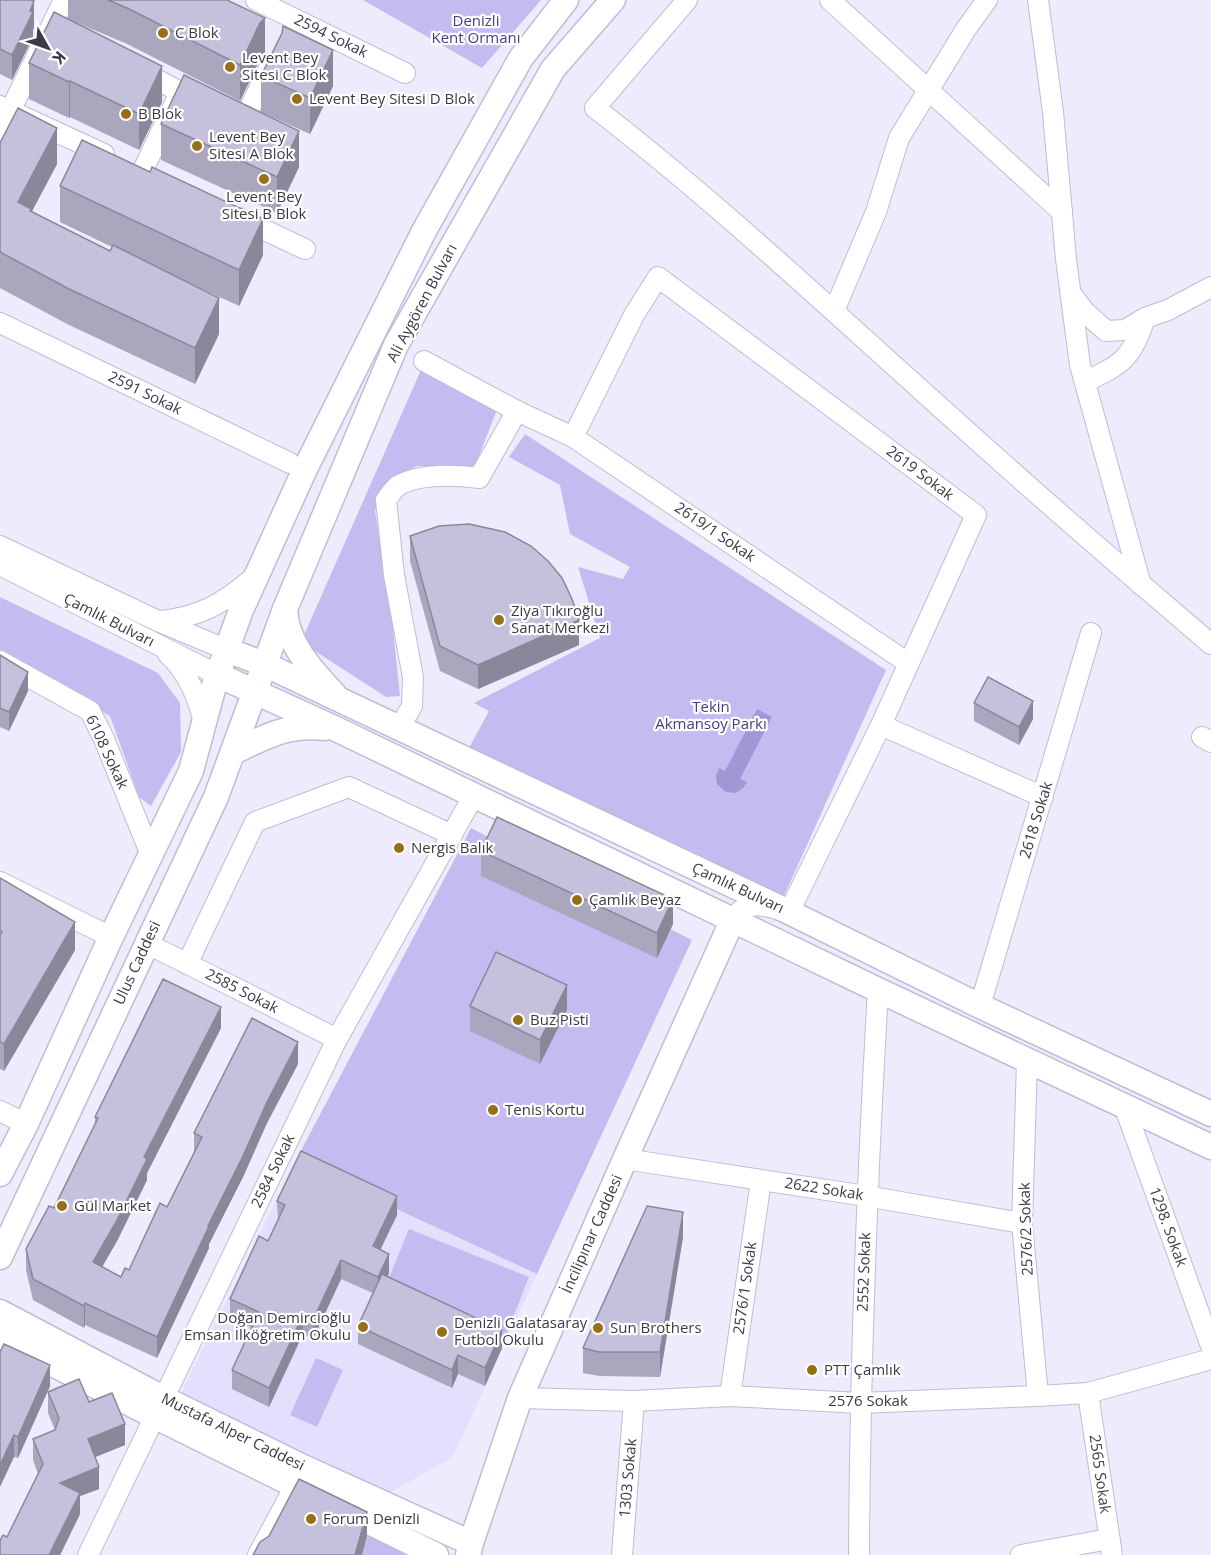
<svg xmlns="http://www.w3.org/2000/svg" width="1211" height="1555" viewBox="0 0 1211 1555" font-family="'Open Sans',sans-serif">
	<style>
		.built { fill: #e4dffc }
		.green { fill: #c4bbf0 }
		.water { fill: #a297d4 }
		.lines { fill: none; stroke-linecap: round; stroke-linejoin: round }
		.minor-casing { stroke: #c0bbd7; stroke-width: 22 }
		.major-casing { stroke: #c0bbd7; stroke-width: 27 }
		.minor { stroke: #fff; stroke-width: 20 }
		.major { stroke: #fff; stroke-width: 24 }
		.wall { fill: #a9a6be }
		.shaded-wall { fill: #8a879b }
		.building { fill: #c5c1dd; stroke: #8a879b; stroke-width: 1.5 }
		.poi-dot { fill: #966f19; stroke: #fff; stroke-width: 2 }
		.labels { text-anchor: middle; stroke-width: 4.5; stroke-linejoin: round; paint-order: stroke }
		.park-label { font-size: 15px; fill: #4c3983; stroke: #fff }
		.poi-label { font-size: 15px; fill: #3c3a45; stroke: #fff; text-anchor: start }
		.street-label { font-size: 15px; fill: #3c3a45; stroke: #fff }
	</style>
	<rect width="100%" height="100%" fill="#eeebfd"/>
	<polygon class="built" points="295,1162 537,1274 453,1457 380,1498 179,1397"/>
	<g class="green">
		<polygon points="363,0 541,0 482,68"/>
		<polygon points="421,370 498,407 475,466 417,466 387,483 375,511 392,620 400,696 386,697 301,642"/>
		<polygon points="525,434 886,670 783,898 468,750 489,711 474,703 600,638 578,567 623,579 630,567 570,534 560,485 509,457"/>
		<polygon points="0,597 158,673 180,703 181,752 151,806 139,797 110,716 0,657"/>
		<polygon points="471,828 692,940 537,1274 295,1162"/>
		<polygon points="409,1229 529,1277 505,1338 384,1290"/>
		<polygon points="316,1358 343,1370 317,1427 290,1415"/>
		<polygon points="368,1535 406,1553 407,1555 362,1555"/>
	</g>
	<polygon class="water" points="757,709 772,717 740,779 747,782 743,788 736,793 726,792 717,784 716,776 719,768 725,771"/>
	<g class="lines">
		<defs>
			<g id="minor">
				<polyline points="256,0 405,73"/>
				<path d="M687 0 595 108C709 196 814 294 921 390 1016 476 1113 561 1211 644"/>
				<polyline points="830,0 1062,212"/>
				<polyline points="1038,0 1053,112 1066,259 1080,365 1141,585"/>
				<polyline points="139,70 180,92 142,172"/>
				<polyline points="0,106 104,154"/>
				<polyline points="244,120 271,64"/>
				<polyline points="0,132 64,0"/>
				<polyline points="239,218 305,249"/>
				<polyline points="1072,295 1085,312 1106,331 1125,330 1145,318 1168,310 1211,287"/>
				<polyline points="834,311 876,212 899,138 966,29 987,0"/>
				<polyline points="0,323 290,463"/>
				<polyline points="424,361 517,411 573,437 908,663"/>
				<path d="M1085 382C1124 363 1131 359 1145 318"/>
				<path d="M573 437 634 315 658 277 976 515 881 725 789 912C767 907 749 897 733 919"/>
				<polyline points="0,546 158,621 227,650"/>
				<polyline points="0,565 218,675"/>
				<path d="M158 621C199 618 224 603 254 577"/>
				<path d="M168 654C188 672 197 696 204 722"/>
				<polyline points="0,661 90,711 104,739 151,855"/>
				<polyline points="881,725 1043,797"/>
				<path d="M399 728 412 706 413 677 394 575 386 500C390 495 394 488 399 485 422 473 454 475 479 478L517 411"/>
				<polyline points="1202,737 1211,742"/>
				<polyline points="0,882 111,937"/>
				<polyline points="146,943 337,1039"/>
				<polyline points="187,964 255,822 349,787 452,835"/>
				<polyline points="980,1006 1091,633"/>
				<polyline points="1027,1061 1022,1223 1038,1396"/>
				<polyline points="1125,1108 1211,1346"/>
				<polyline points="0,1111 26,1124"/>
				<polyline points="625,1159 866,1196 1022,1223"/>
				<polyline points="1088,1393 1112,1555"/>
				<polyline points="730,1396 761,1180"/>
				<polyline points="520,1398 634,1401 730,1396 859,1403 1038,1396 1088,1393 1211,1359"/>
				<polyline points="88,1555 337,1039 474,795"/>
				<polyline points="258,1555 295,1486"/>
				<polyline points="622,1555 634,1401"/>
				<path d="M859 1555C860 1366 867 1179 878 990"/>
				<polyline points="1021,1555 1109,1539"/>
			</g>
			<g id="major">
				<path d="M285 609C286 642 311 670 334 694"/>
				<polyline points="227,650 264,664 789,912 980,1006 1211,1114"/>
				<polyline points="218,675 334,728 878,990 1211,1147"/>
				<path d="M234 752C266 736 288 724 325 728"/>
				<polyline points="0,1174 26,1124 111,937 191,771 215,682 241,610 305,469 424,231 521,58 566,0"/>
				<polyline points="0,1257 216,797 285,609 396,345 553,69 613,0"/>
				<polyline points="0,1312 163,1398 303,1467 471,1543"/>
				<polyline points="0,1337 154,1416 436,1555"/>
				<polyline points="468,1555 471,1543 520,1398 625,1159 733,919"/>
			</g>
		</defs>
		<use href="#minor" class="minor-casing"/>
		<use href="#major" class="major-casing"/>
		<use href="#minor" class="minor"/>
		<use href="#major" class="major"/>
	</g>
	<g class="wall">
		<polygon points="0,0 34,27 33,30 33,37 12,80 0,74"/>
		<polygon points="68,0 227,0 265,54 260,59 240,101 127,44 68,19"/>
		<polygon points="29,63 162,102 139,150 70,117 69,118 29,99"/>
		<polygon points="261,76 333,86 310,134 261,112"/>
		<polygon points="161,124 299,167 277,213 161,160"/>
		<polygon points="0,143 57,164 32,211 110,251 112,247 60,222 60,186 263,255 239,306 157,268 219,334 195,384 69,325 0,288"/>
		<polygon points="410,536 579,645 478,689 440,671 410,561"/>
		<polygon points="0,655 28,691 9,731 0,727"/>
		<polygon points="974,703 1033,719 1019,745 974,721"/>
		<polygon points="481,851 673,924 657,958 481,876"/>
		<polygon points="0,878 75,950 4,1071 0,1069"/>
		<polygon points="470,1006 567,1010 540,1064 470,1031"/>
		<polygon points="221,1028 147,1173 147,1180 117,1241 102,1267 121,1277 129,1270 167,1207 194,1152 194,1133 298,1064 267,1123 243,1177 209,1244 209,1248 157,1358 85,1325 84,1328 33,1300 26,1270 26,1249 54,1208 95,1126 95,1117"/>
		<polygon points="277,1201 397,1215 380,1250 389,1273 388,1276 502,1348 485,1386 458,1374 452,1388 358,1344 358,1326 373,1293 341,1279 313,1339 303,1334 269,1407 232,1389 232,1370 252,1328 230,1318 230,1299 268,1241 278,1220"/>
		<polygon points="683,1237 660,1377 599,1376 583,1373 583,1348"/>
		<polygon points="0,1352 50,1386 18,1458 14,1457"/>
		<polygon points="48,1392 89,1402 125,1445 95,1457 99,1489 80,1496 80,1514 60,1555 0,1555 7,1537 38,1474 33,1460 33,1439 55,1430 48,1413"/>
	</g>
	<g class="shaded-wall">
		<polygon points="34,1 34,27 33,30 33,37 12,80 12,55 30,11"/>
		<polygon points="265,18 265,54 260,59 240,101 240,65 260,23"/>
		<polygon points="333,50 333,86 310,134 310,98"/>
		<polygon points="162,66 162,102 139,150 139,114"/>
		<polygon points="70,81 70,117 69,118 69,82"/>
		<polygon points="57,128 57,164 31,213 18,202"/>
		<polygon points="299,131 299,167 277,213 277,177"/>
		<polygon points="263,219 263,255 239,306 239,270"/>
		<polygon points="219,298 219,334 195,384 195,348"/>
		<polygon points="579,620 579,645 478,689 478,665"/>
		<polygon points="28,672 28,691 9,731 9,712"/>
		<polygon points="1033,701 1033,719 1019,745 1019,727"/>
		<polygon points="673,899 673,924 657,958 657,933"/>
		<polygon points="75,922 75,950 4,1071 4,1044"/>
		<polygon points="567,985 567,1010 540,1064 540,1040"/>
		<polygon points="221,1007 221,1028 147,1173 147,1180 117,1241 93,1283 93,1262 144,1157"/>
		<polygon points="298,1042 298,1064 267,1123 243,1177 209,1244 209,1248 157,1358 157,1337 208,1226 267,1102"/>
		<polygon points="397,1196 397,1215 373,1265 373,1246"/>
		<polygon points="683,1212 683,1237 660,1377 660,1352"/>
		<polygon points="389,1254 389,1273 378,1296 378,1277"/>
		<polygon points="341,1260 341,1279 313,1339 313,1320"/>
		<polygon points="85,1303 85,1325 84,1328 84,1306"/>
		<polygon points="303,1315 303,1334 269,1407 269,1388"/>
		<polygon points="502,1330 502,1348 485,1386 485,1368"/>
		<polygon points="458,1355 458,1374 452,1388 452,1370"/>
		<polygon points="50,1365 50,1386 18,1458 18,1437"/>
		<polygon points="125,1424 125,1445 88,1460 88,1439"/>
		<polygon points="14,1435 14,1457 0,1487 0,1465"/>
		<polygon points="99,1467 99,1489 80,1496 80,1514 60,1555 49,1555 60,1483"/>
		<polygon points="367,1512 367,1537 362,1555 355,1555"/>
	</g>
	<g class="building">
		<polygon points="0,0 31,0 34,1 30,11 33,12 12,55 0,49"/>
		<polygon points="108,0 227,0 265,18 260,23 240,65 127,8"/>
		<polygon points="54,12 162,66 139,114 70,81 69,82 29,63"/>
		<polygon points="283,26 333,50 310,98 261,76 282,33"/>
		<polygon points="184,75 299,131 277,177 161,124"/>
		<polygon points="18,108 57,128 18,202 31,209 30,211 110,251 113,245 219,298 195,348 69,289 0,252 0,143"/>
		<polygon points="82,140 150,172 152,167 263,219 239,270 60,186"/>
		<polygon points="469,524 505,532 531,546 548,561 562,578 572,599 579,620 478,665 440,646 410,536 439,526"/>
		<polygon points="0,655 28,672 9,712 0,708"/>
		<polygon points="988,677 1033,701 1019,727 974,703"/>
		<polygon points="497,817 673,899 657,933 481,851"/>
		<polygon points="0,878 75,922 4,1044 0,1041 0,935 2,932 0,930"/>
		<polygon points="496,952 567,985 540,1040 470,1006"/>
		<polygon points="163,979 221,1007 144,1157 147,1159 117,1220 93,1262 121,1277 125,1268 129,1270 160,1203 167,1207 202,1137 194,1133 252,1018 298,1042 267,1102 243,1156 208,1226 209,1226 157,1337 85,1303 84,1306 33,1279 26,1249 49,1206 54,1208 98,1118 95,1117"/>
		<polygon points="301,1151 397,1196 373,1246 389,1254 378,1277 341,1260 313,1320 303,1315 269,1388 232,1370 259,1312 230,1299 259,1236 268,1241 285,1205 277,1201"/>
		<polygon points="647,1206 683,1212 660,1352 599,1352 583,1348"/>
		<polygon points="382,1274 502,1330 485,1368 458,1355 452,1370 358,1326"/>
		<polygon points="4,1344 50,1365 18,1437 14,1435 0,1465 0,1352"/>
		<polygon points="79,1379 89,1402 112,1393 125,1424 88,1439 99,1467 60,1483 80,1493 49,1555 0,1555 0,1541 3,1535 7,1537 43,1464 33,1439 55,1430 59,1418 48,1392"/>
		<polygon points="299,1479 367,1512 355,1555 253,1555 260,1542 269,1536"/>
	</g>
	<g class="poi-dot">
		<circle cx="163" cy="33" r="6"/>
		<circle cx="230" cy="67" r="6"/>
		<circle cx="297" cy="99" r="6"/>
		<circle cx="126" cy="114" r="6"/>
		<circle cx="197" cy="146" r="6"/>
		<circle cx="264" cy="179" r="6"/>
		<circle cx="499" cy="620" r="6"/>
		<circle cx="399" cy="848" r="6"/>
		<circle cx="577" cy="900" r="6"/>
		<circle cx="518" cy="1020" r="6"/>
		<circle cx="493" cy="1110" r="6"/>
		<circle cx="62" cy="1206" r="6"/>
		<circle cx="363" cy="1327" r="6"/>
		<circle cx="598" cy="1328" r="6"/>
		<circle cx="442" cy="1332" r="6"/>
		<circle cx="812" cy="1370" r="6"/>
		<circle cx="311" cy="1519" r="6"/>
	</g>
	<g class="labels">
		<g class="park-label">
			<text x="476" y="26">Denizli<tspan x="476" dy="17">Kent Ormanı</tspan></text>
			<text x="711" y="712">Tekin<tspan x="711" dy="17">Akmansoy Parkı</tspan></text>
		</g>
		<g class="poi-label">
			<text x="175" y="38">C Blok</text>
			<text x="242" y="63">Levent Bey<tspan x="242" dy="17">Sitesi C Blok</tspan></text>
			<text x="309" y="104">Levent Bey Sitesi D Blok</text>
			<text x="138" y="119">B Blok</text>
			<text x="209" y="142">Levent Bey<tspan x="209" dy="17">Sitesi A Blok</tspan></text>
			<text x="264" y="202" text-anchor="middle">Levent Bey<tspan x="264" dy="17">Sitesi B Blok</tspan></text>
			<text x="511" y="616">Ziya Tıkıroğlu<tspan x="511" dy="17">Sanat Merkezi</tspan></text>
			<text x="411" y="853">Nergis Balık</text>
			<text x="589" y="905">Çamlık Beyaz</text>
			<text x="530" y="1025">Buz Pisti</text>
			<text x="505" y="1115">Tenis Kortu</text>
			<text x="74" y="1211">Gül Market</text>
			<text x="351" y="1323" text-anchor="end">Doğan Demircioğlu<tspan x="351" dy="17">Emsan İlköğretim Okulu</tspan></text>
			<text x="454" y="1328">Denizli Galatasaray<tspan x="454" dy="17">Futbol Okulu</tspan></text>
			<text x="610" y="1333">Sun Brothers</text>
			<text x="824" y="1375">PTT Çamlık</text>
			<text x="323" y="1524">Forum Denizli</text>
		</g>
		<g class="street-label">
			<text transform="translate(331 36) rotate(26)" y="5">2594 Sokak</text>
			<text transform="translate(422 303) rotate(-62)" y="5">Ali Aygören Bulvarı</text>
			<text transform="translate(145 393) rotate(26)" y="5">2591 Sokak</text>
			<text transform="translate(920 473) rotate(37)" y="5">2619 Sokak</text>
			<text transform="translate(715 532) rotate(34)" y="5">2619/1 Sokak</text>
			<text transform="translate(109 620) rotate(27)" y="5">Çamlık Bulvarı</text>
			<text transform="translate(107 752) rotate(65)" y="5">6108 Sokak</text>
			<text transform="translate(1036 820) rotate(-73)" y="5">2618 Sokak</text>
			<text transform="translate(738 888) rotate(25)" y="5">Çamlık Bulvarı</text>
			<text transform="translate(137 963) rotate(-65)" y="5">Ulus Caddesi</text>
			<text transform="translate(242 991) rotate(27)" y="5">2585 Sokak</text>
			<text transform="translate(273 1171) rotate(-64)" y="5">2584 Sokak</text>
			<text transform="translate(824 1189) rotate(9)" y="5">2622 Sokak</text>
			<text transform="translate(1168 1227) rotate(70)" y="5">1298. Sokak</text>
			<text transform="translate(1026 1229) rotate(-92)" y="5">2576/2 Sokak</text>
			<text transform="translate(592 1234) rotate(-66)" y="5">İncilipınar Caddesi</text>
			<text transform="translate(864 1272) rotate(-88)" y="5">2552 Sokak</text>
			<text transform="translate(745 1288) rotate(-82)" y="5">2576/1 Sokak</text>
			<text x="868" y="1406">2576 Sokak</text>
			<text transform="translate(233 1432) rotate(26)" y="5">Mustafa Alper Caddesi</text>
			<text transform="translate(1100 1474) rotate(82)" y="5">2565 Sokak</text>
			<text transform="translate(628 1478) rotate(-85)" y="5">1303 Sokak</text>
		</g>
	</g>
	<g transform="translate(48 48) rotate(130)" stroke="#ffffff" stroke-width="4.5" paint-order="stroke">
	<path d="M0-4.5L10 22L0 15L-10 22Z" fill="#3c3a45"/>
	<text y="-9" font-size="16" font-weight="bold" text-anchor="middle" fill="#3c3a45">K</text>
	</g>
</svg>
